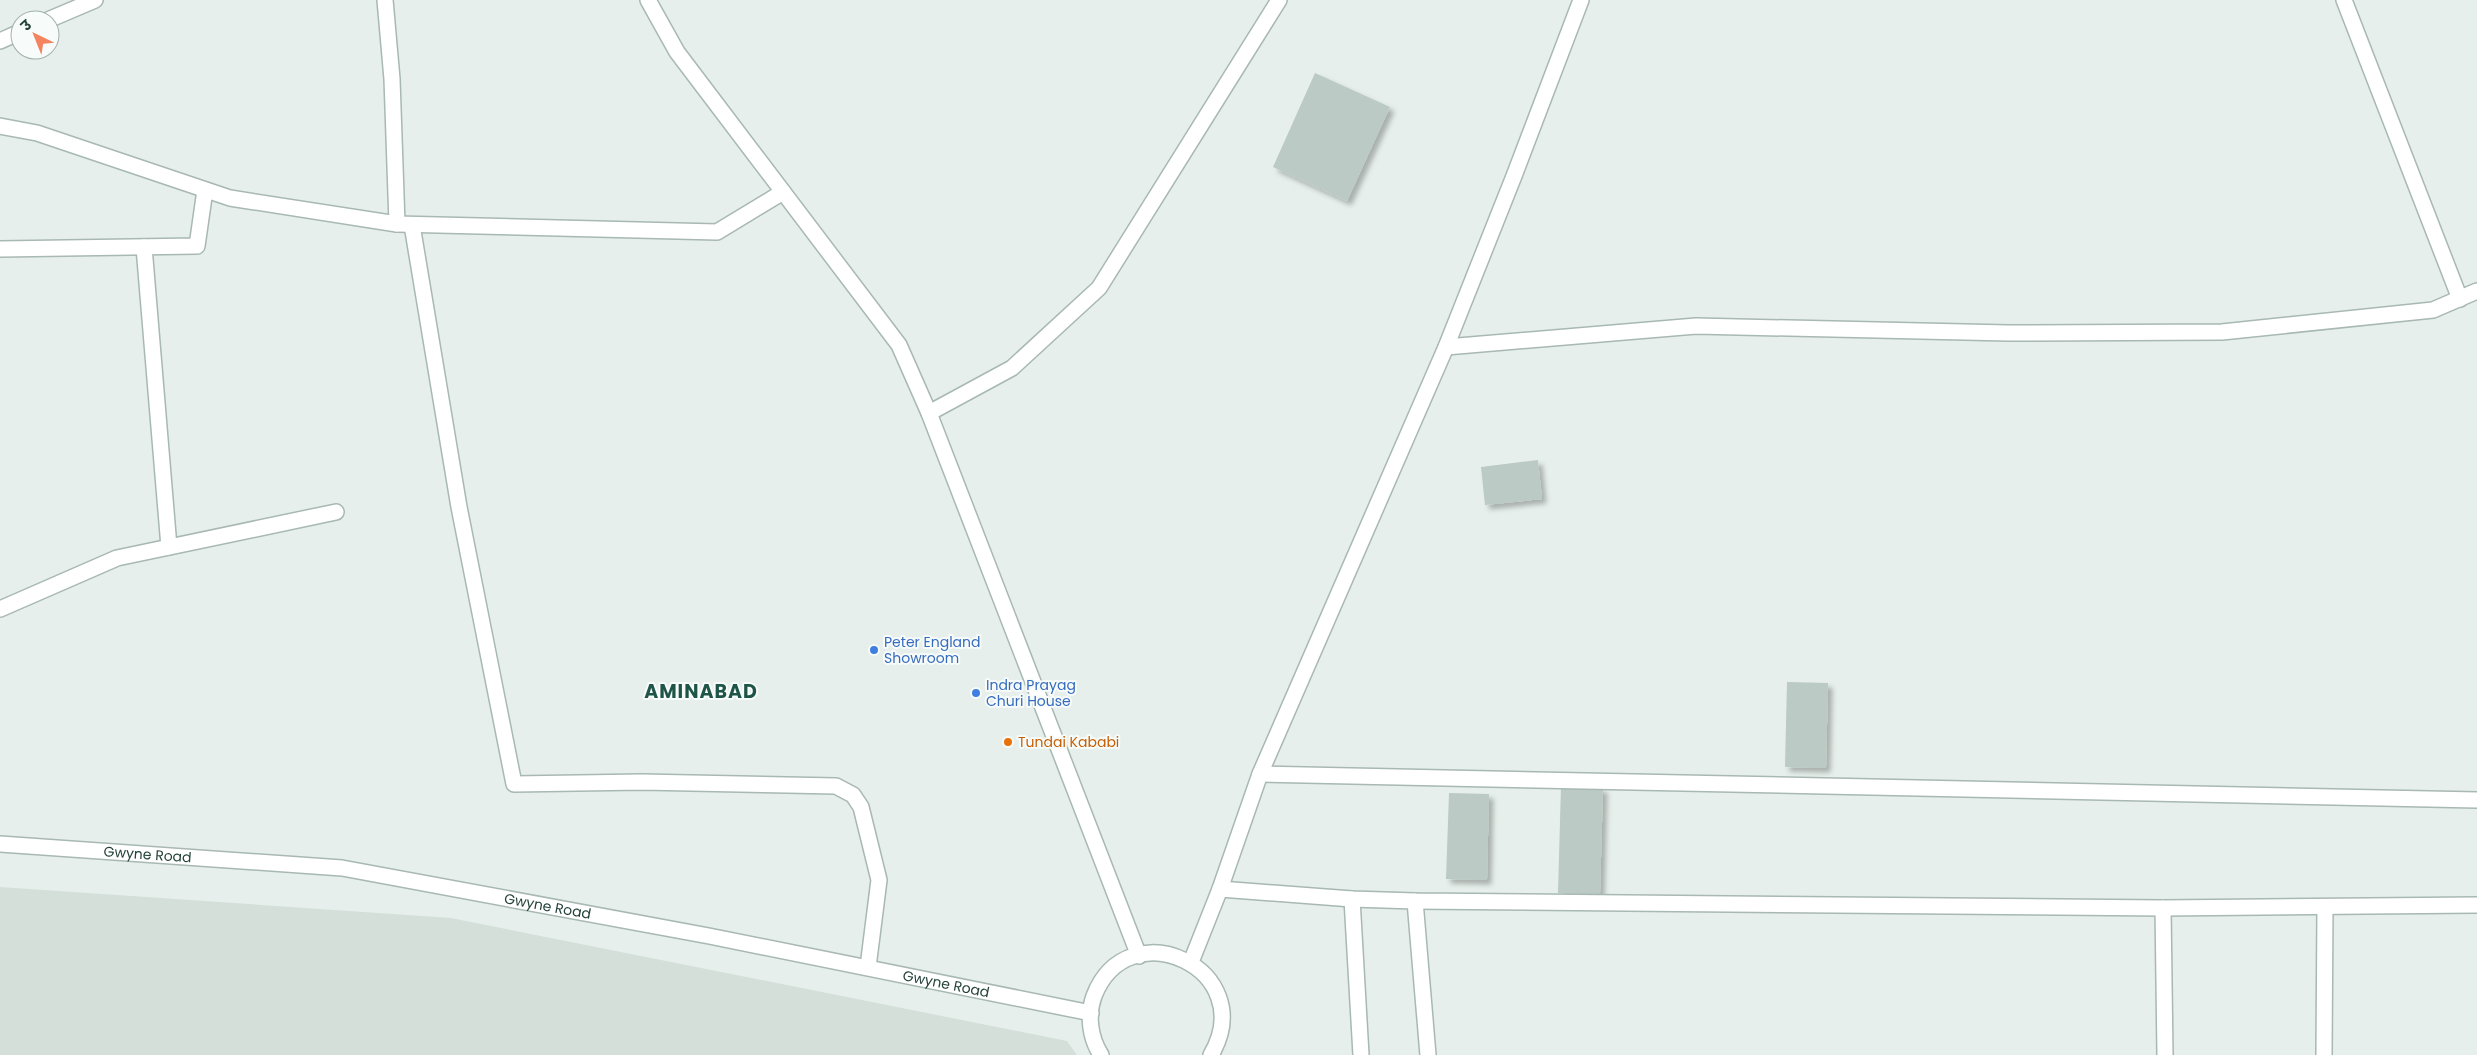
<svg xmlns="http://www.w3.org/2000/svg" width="2477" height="1055" viewBox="0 0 2477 1055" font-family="Poppins,'Noto Sans Devanagari',sans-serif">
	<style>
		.built { fill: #d4dfda }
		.building { fill: #bbcac4; filter: url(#shadow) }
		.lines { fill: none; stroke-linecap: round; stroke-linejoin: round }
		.service-casing { stroke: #a8b8b2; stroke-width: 18 }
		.minor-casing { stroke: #a8b8b2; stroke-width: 18 }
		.tertiary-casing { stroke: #a8b8b2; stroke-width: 18 }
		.service { stroke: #fff; stroke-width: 15 }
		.minor { stroke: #fff; stroke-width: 15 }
		.tertiary { stroke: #fff; stroke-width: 15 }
		.shop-dot { fill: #3f7fe0; stroke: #f7fbf9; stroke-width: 2 }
		.food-dot { fill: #e8710a; stroke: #f7fbf9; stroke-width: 2 }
		.labels { text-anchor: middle; stroke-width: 4; stroke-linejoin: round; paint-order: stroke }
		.shop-label { font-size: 14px; fill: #366cbe; stroke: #f7fbf9; text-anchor: start }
		.food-label { font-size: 14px; fill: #c56008; stroke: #f7fbf9; text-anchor: start }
		.street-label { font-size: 14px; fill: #24423a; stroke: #f7fbf9 }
		.district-label { font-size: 19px; font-weight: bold; letter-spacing: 1px; fill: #1f5548; stroke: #f7fbf9 }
	</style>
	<defs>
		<filter id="shadow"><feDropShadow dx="4.5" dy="4.5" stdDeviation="2.5" flood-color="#0004"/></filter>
	</defs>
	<rect width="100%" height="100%" fill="#e6efeb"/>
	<polygon class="built" points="0,887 451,918 1067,1041 1077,1055 0,1055"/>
	<g class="building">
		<polygon points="1315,73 1390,107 1347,201 1273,167"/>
		<polygon points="1538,460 1542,499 1485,505 1481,467"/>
		<polygon points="1787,682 1828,683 1826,768 1785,767"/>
		<polygon points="1561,786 1603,788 1600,894 1558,893"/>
		<polygon points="1449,793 1489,794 1487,880 1446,879"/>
	</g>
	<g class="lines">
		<defs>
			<g id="service">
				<polyline points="385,0 392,79 397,224"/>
				<polyline points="2344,0 2460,299"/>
				<polyline points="48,20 95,0"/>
				<polyline points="0,41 20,32"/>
				<polyline points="0,126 37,133 230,198 397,224 717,232 783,192"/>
				<polyline points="412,225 459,507 514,784 642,782 836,786 853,795 861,807 879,880 868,967"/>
				<polyline points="144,247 169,547"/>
				<polyline points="0,249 197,246 205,190"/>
				<polyline points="1446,347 1696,326 2008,333 2222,332 2433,310 2477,291"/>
				<polyline points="929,413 1012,368 1099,288 1279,0"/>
				<polyline points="0,609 117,558 336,512"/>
				<polyline points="1260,774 2477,800"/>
				<polyline points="1352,899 1361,1055"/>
				<polyline points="1415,901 1428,1055"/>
			</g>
			<g id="minor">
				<polyline points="648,0 677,52 899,345 929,413 1139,956"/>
				<path id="s1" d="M0 844 342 868 709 936 1091 1013"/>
				<polyline points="1220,889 1352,899 1415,901 2163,908 2477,905"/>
				<polyline points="2163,908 2165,1055"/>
				<polyline points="2324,1055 2325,907"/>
			</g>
			<g id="tertiary">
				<polyline points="1191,962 1220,889 1260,774 1446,347 1514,176 1581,0"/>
				<path d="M1101 1055C1090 1038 1087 1015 1094 996 1128 908 1261 969 1211 1055"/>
			</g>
		</defs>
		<use href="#service" class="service-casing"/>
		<use href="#minor" class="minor-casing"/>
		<use href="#tertiary" class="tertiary-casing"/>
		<use href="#service" class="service"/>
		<use href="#minor" class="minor"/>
		<use href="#tertiary" class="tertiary"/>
	</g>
	<g class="shop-dot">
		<circle cx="874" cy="650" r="5"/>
		<circle cx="976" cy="693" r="5"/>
	</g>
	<circle class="food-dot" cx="1008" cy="742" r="5"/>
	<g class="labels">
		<g class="shop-label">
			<text x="884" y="647">Peter England<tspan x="884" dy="16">Showroom</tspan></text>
			<text x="986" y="690">Indra Prayag<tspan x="986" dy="16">Churi House</tspan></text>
		</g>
		<g class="food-label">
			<text x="1018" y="747">Tundai Kababi</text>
		</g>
		<g class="street-label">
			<text dy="5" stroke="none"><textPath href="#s1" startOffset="148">Gwyne Road</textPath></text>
			<text dy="5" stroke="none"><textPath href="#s1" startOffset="552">Gwyne Road</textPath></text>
			<text dy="5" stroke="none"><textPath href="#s1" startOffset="958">Gwyne Road</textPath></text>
		</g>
		<g class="district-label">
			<text x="701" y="698">AMINABAD</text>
		</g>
	</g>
	<g transform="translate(35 35) rotate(317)"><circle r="24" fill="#f7fbf9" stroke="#a3b1ad"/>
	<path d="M0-4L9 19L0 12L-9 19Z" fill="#f4845f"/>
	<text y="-8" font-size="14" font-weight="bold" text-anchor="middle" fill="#24423a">उ</text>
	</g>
</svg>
